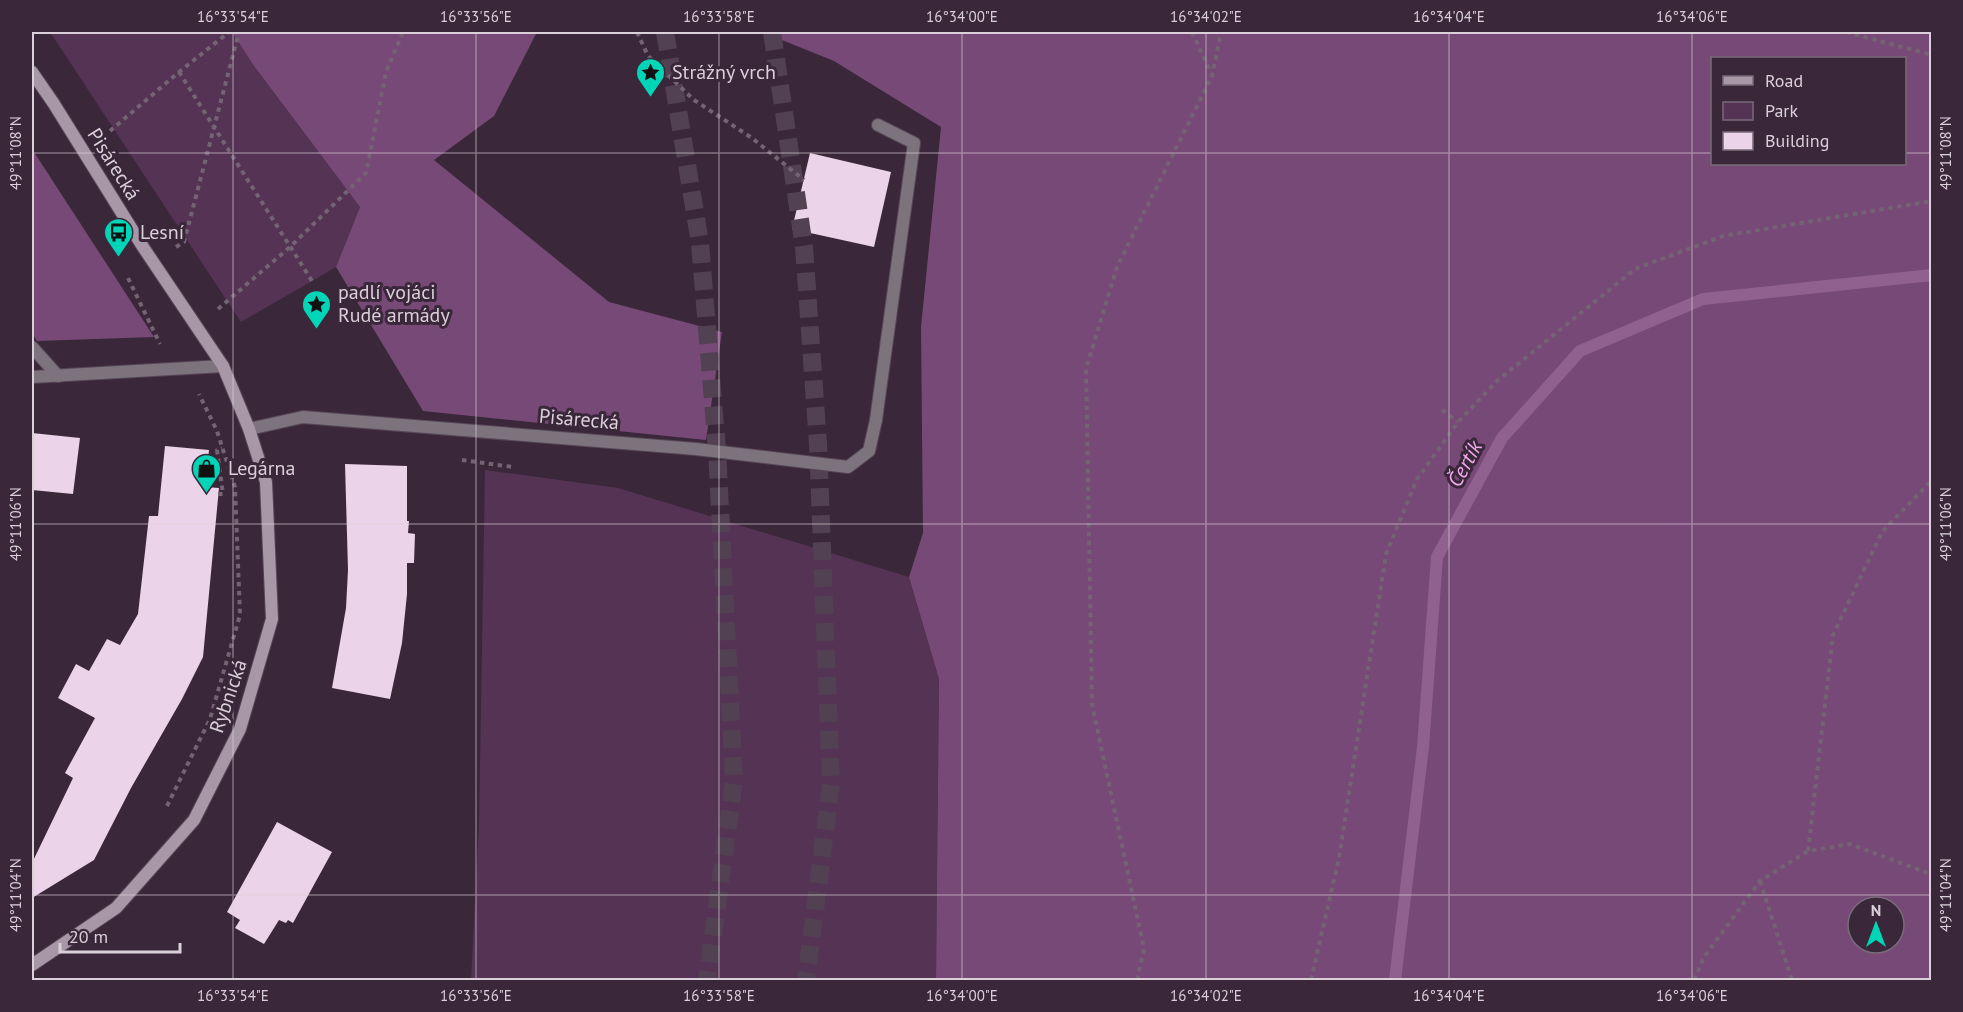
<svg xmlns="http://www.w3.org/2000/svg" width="1963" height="1012" viewBox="0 0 1963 1012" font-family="'PT Sans',sans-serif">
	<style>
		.green { fill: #535 }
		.forest { fill: #774976; fill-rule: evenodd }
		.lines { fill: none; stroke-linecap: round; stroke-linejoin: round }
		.stream { stroke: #90608f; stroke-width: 12 }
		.building { fill: #ebd3e9 }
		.highway-tunnel { stroke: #524152; stroke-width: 18; stroke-dasharray: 18 9; stroke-linecap: butt }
		.lane-casing { stroke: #574657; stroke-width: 14 }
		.street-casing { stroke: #574657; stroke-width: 14 }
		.secondary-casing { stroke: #574657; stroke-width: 14 }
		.path { stroke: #736373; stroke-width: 4; stroke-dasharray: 4.5 4.5; stroke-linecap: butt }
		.lane { stroke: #7c737c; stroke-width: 12 }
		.street { stroke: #7c737c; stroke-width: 12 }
		.secondary { stroke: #a898a7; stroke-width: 12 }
		.ticks { fill: none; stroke: #dbcfda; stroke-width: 1.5; stroke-opacity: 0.45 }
		.labels { text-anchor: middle; stroke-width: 6; stroke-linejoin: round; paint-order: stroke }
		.poi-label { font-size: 20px; fill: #dbcfda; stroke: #3a283a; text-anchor: start }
		.street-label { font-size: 20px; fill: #dbcfda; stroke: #3a283a }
		.water-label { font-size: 21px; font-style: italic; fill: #f1aaef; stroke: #3a283a }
		.neatline { fill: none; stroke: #dbcfda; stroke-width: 2 }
		.ticks-label { font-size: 15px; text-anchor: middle; fill: #dbcfda }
	</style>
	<rect width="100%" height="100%" fill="#3a283a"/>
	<g class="green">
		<polygon points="50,32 232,32 254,66 360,207 336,267 241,322"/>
		<polygon points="485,470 618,488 909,577 939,679 936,980 471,980 479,825"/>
	</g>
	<g class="forest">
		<polygon points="232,32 537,32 494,116 434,160 609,302 722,332 706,440 423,411 336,267 360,207 254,66"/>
		<path d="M762 32H1931V980H936L939 679 909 577 923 533 921 327 941 127 834 61ZM1712 58H1904V164H1712ZM1858 907H1894V943H1858Z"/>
		<polygon points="32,149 154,337 37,341 32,333"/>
	</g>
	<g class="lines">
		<polyline class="stream" points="1395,980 1423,747 1437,557 1502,438 1580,351 1703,299 1932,275"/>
	</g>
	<g class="building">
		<polygon points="810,153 891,172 874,247 792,229"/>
		<polygon points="32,433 80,438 73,494 32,490"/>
		<polygon points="165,446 209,450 205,487 219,488 203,657 182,699 131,788 94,860 32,898 32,863 73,778 65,773 95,718 58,698 76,664 89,671 107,639 120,645 138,614 149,516 158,516"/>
		<polygon points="345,464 407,466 407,521 409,521 408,533 415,534 414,563 407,563 407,594 402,643 390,699 332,688 346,608 348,570"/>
		<polygon points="277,822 332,852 293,923 288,920 286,923 279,920 264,944 235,928 240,920 227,912"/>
	</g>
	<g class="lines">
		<g class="highway-tunnel">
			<polyline points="665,32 700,243 717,450 734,780 707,980"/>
			<polyline points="772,32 804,247 818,444 831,784 806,980"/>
		</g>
		<defs>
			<polyline id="lane" points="876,420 914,143 878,125"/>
			<g id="street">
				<polyline points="32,347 58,376"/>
				<polyline points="32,377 223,366"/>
				<polyline points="249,429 303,417 696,449 848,467 869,451 876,420"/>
			</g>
			<polyline id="secondary" points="32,72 54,104 143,247 223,366 249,429 266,482 272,619 240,729 194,820 116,908 32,965"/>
		</defs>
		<use href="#lane" class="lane-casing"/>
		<use href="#street" class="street-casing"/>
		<use href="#secondary" class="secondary-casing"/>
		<g class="path">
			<polyline points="637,32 648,56 694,100 752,138 804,180"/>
			<polyline points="1192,32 1212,75"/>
			<polyline points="1846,32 1932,55"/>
			<polyline points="179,72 312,281"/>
			<polyline points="110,131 179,72 229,32"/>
			<polyline points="176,247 184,242 239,32"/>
			<polyline points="128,278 160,344"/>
			<polyline points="218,309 290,247 366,173 386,72 403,32"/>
			<polyline points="1442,410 1458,422"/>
			<polyline points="462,460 513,467"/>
			<polyline points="218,494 223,494 217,450 222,448"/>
			<polyline points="167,806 210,719 240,615 235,487 217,431 199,394"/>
			<polyline points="1808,851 1833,635 1882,532 1932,480"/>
			<polyline points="1760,881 1792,980"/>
			<polyline points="1137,980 1144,949 1092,704 1086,369 1117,267 1212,76 1221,32"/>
			<polyline points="1311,980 1339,858 1386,554 1417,479 1458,422 1497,381 1635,269 1723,236 1932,201"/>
			<polyline points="1694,980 1704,957 1760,881 1808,851 1850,844 1925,872 1932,877"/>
		</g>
		<use href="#lane" class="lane"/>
		<use href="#street" class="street"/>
		<use href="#secondary" class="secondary"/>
	</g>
	<path class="ticks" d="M233 32V980M476 32V980M719 32V980M962 32V980M1206 32V980M1449 32V980M1692 32V980M32 153H1712M1904 153H1932M32 524H1932M32 895H1932"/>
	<defs>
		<symbol id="sight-pin" viewBox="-11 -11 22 30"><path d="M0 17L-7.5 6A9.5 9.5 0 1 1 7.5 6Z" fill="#00d5b7" stroke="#3a283a"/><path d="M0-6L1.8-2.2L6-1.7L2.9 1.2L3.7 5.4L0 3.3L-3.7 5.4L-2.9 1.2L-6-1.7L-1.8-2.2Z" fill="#111"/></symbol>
		<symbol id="bus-pin" viewBox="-11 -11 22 30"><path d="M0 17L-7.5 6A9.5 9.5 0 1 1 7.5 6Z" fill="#00d5b7" stroke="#3a283a"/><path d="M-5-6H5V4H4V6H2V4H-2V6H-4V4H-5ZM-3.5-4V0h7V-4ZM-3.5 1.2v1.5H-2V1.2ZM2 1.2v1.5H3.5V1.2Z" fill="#111"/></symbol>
		<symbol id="shop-pin" viewBox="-11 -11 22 30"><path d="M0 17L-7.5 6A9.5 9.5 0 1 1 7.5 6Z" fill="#00d5b7" stroke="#3a283a"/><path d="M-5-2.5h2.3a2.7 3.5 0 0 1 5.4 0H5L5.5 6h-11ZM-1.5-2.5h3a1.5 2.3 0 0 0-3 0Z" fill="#111"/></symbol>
	</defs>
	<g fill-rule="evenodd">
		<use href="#sight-pin" x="634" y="56" width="33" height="45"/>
		<use href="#bus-pin" x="102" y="216" width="33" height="45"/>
		<use href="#sight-pin" x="300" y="288" width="33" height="45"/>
		<use href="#shop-pin" x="190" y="452" width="33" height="45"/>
	</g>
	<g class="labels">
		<g class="poi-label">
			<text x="672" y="79">Strážný vrch</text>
			<text x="140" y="239">Lesní</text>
			<text x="338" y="299">padlí vojáci<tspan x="338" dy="23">Rudé armády</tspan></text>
			<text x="228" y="475">Legárna</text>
		</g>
		<g class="street-label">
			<text transform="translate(114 164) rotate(58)" y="7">Pisárecká</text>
			<text transform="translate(579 419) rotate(5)" y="7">Pisárecká</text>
			<text transform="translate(228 696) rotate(-71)" y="7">Rybnická</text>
		</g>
		<g class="water-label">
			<text transform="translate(1465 464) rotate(-61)" y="7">Čertík</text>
		</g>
	</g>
	<rect width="1963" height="1012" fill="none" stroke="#3a283a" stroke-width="66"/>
	<rect x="1711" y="57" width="195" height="108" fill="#3a283a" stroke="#7a6b7a" stroke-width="1.5"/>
	<rect x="1723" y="76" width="30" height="9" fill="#a898a7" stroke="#7a6b7a" stroke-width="1.5"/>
	<text x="1765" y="87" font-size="18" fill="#dbcfda">Road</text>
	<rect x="1723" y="102" width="30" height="18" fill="#553355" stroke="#7a6b7a" stroke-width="1.5"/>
	<text x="1765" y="117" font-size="18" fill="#dbcfda">Park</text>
	<rect x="1723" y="132" width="30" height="18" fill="#ebd3e9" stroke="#7a6b7a" stroke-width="1.5"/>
	<text x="1765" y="147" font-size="18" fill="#dbcfda">Building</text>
	<g transform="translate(1876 925)"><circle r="28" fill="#3a283a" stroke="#7a6b7a" stroke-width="1.5"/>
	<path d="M0-4.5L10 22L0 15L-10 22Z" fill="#00d5b7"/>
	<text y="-9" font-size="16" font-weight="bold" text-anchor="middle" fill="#dbcfda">N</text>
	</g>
	<path d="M60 943v9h120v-9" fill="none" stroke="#dbcfda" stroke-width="3"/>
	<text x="69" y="943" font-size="18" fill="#dbcfda" stroke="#3a283a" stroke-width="4.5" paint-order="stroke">20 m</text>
	<rect x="33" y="33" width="1897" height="946" class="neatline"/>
	<g class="ticks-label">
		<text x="233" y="22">16°33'54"E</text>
		<text x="476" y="22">16°33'56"E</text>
		<text x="719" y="22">16°33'58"E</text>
		<text x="962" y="22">16°34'00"E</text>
		<text x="1206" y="22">16°34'02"E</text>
		<text x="1449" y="22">16°34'04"E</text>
		<text x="1692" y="22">16°34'06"E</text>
		<text transform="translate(16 153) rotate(-90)" y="5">49°11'08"N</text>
		<text transform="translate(1946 153) rotate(-90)" y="5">49°11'08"N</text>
		<text transform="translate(16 524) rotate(-90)" y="5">49°11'06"N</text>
		<text transform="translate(1946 524) rotate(-90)" y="5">49°11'06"N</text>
		<text transform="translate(16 895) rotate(-90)" y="5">49°11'04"N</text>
		<text transform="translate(1946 895) rotate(-90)" y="5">49°11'04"N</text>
		<text x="233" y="1001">16°33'54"E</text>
		<text x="476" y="1001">16°33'56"E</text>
		<text x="719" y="1001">16°33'58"E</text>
		<text x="962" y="1001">16°34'00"E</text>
		<text x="1206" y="1001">16°34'02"E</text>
		<text x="1449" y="1001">16°34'04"E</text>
		<text x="1692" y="1001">16°34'06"E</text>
	</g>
</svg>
